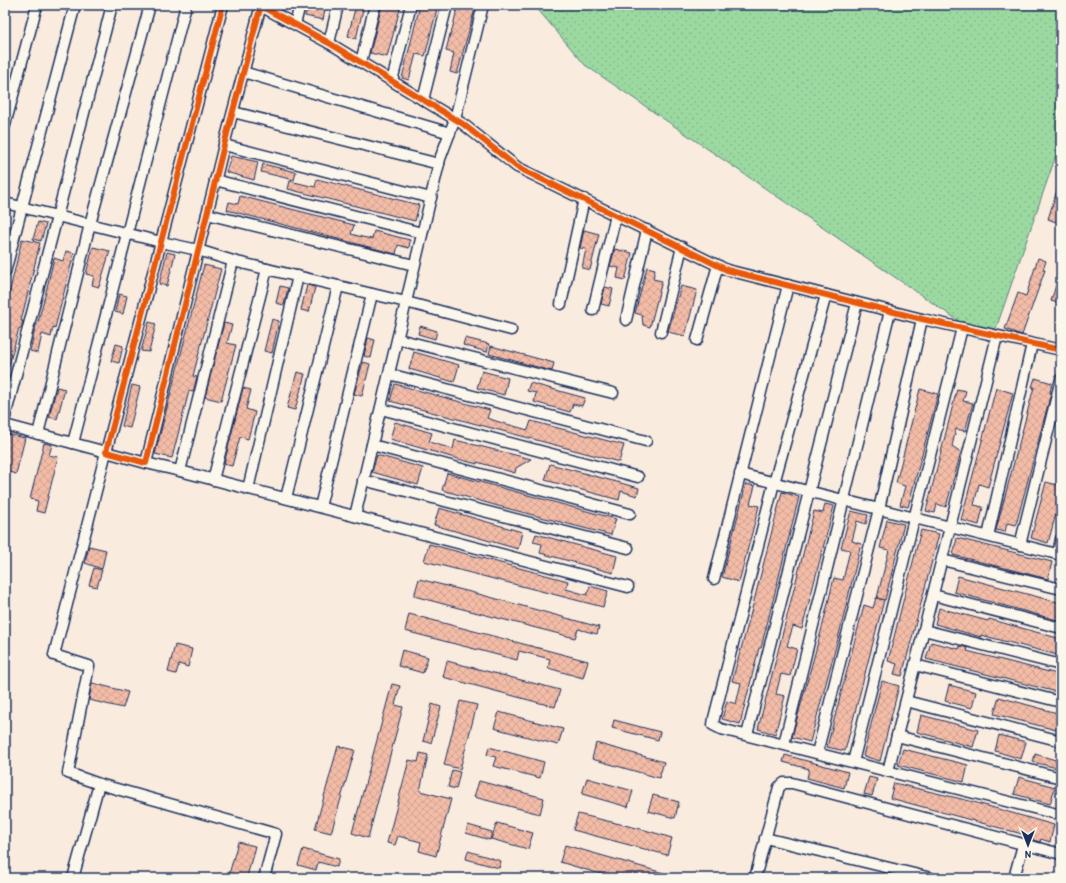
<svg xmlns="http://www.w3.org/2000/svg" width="1066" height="883" viewBox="0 0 1066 883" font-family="'Patrick Hand',sans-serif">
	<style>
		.grass { fill: url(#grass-dots); stroke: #5c8480 }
		.building { fill: url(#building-cross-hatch); stroke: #1b2f5e }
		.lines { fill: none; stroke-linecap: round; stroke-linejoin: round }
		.minor-casing { stroke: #1b2f5e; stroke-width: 13 }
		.minor { stroke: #fbf7ec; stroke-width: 10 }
		.cycleway-casing { stroke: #fbf7ec; stroke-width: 8 }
		.cycleway { stroke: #e8590c; stroke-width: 6 }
	</style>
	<defs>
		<pattern id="grass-dots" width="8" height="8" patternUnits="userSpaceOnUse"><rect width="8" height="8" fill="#9cd9a1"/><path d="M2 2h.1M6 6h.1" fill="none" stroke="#86bb8d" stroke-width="1.8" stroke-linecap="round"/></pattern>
		<pattern id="building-cross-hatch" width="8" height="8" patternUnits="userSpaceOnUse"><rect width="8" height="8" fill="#f3bca7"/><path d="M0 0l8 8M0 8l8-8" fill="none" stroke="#d0a292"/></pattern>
	</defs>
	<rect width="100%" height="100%" fill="#f9ebde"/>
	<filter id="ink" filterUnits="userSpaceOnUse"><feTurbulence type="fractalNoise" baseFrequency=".025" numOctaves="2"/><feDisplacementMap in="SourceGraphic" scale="8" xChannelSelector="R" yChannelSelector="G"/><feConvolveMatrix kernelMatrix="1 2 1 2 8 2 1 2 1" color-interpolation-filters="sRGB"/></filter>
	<g filter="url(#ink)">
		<polygon class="grass" points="534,5 1061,5 1061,141 991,343 585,65"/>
		<g class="building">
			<polygon points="308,5 326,5 323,20 305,16"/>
			<polygon points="356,5 364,5 356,39 348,36"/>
			<polygon points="382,5 401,5 387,57 370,53"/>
			<polygon points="420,5 438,5 425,56 416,54 409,80 402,78"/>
			<polygon points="458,5 476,5 457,74 450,72 454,53 446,51 450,34 451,34"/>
			<polygon points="231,156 258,162 254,180 226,172"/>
			<polygon points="263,164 296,172 294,180 261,172"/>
			<polygon points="317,179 419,205 415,221 288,189 290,181 315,187"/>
			<polygon points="1059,184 1061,184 1061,207 1056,222 1048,219"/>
			<polygon points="240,196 354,225 351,234 362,237 372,239 374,231 410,240 409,248 398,245 396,254 227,210 229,202 238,204"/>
			<polygon points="38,222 46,224 41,241 33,239"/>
			<polygon points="584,230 599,234 590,270 582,268 586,249 580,248"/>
			<polygon points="22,239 40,243 21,321 23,321 21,329 19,328 8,369 5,369 5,311"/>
			<polygon points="93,247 110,251 99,287 92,285 94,276 86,274"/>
			<polygon points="615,249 632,253 625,280 617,278 619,268 610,266"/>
			<polygon points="66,251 74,253 55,328 53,327 51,337 42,334 38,353 30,351 36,325 37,325 45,296 54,258 63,261"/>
			<polygon points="167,252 175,254 167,286 159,284"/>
			<polygon points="1038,258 1046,261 1043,270 1045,270 1022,335 1005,329 1018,293 1026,296"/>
			<polygon points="204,265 221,269 193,376 197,377 193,392 189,391 172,458 155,454"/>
			<polygon points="647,267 655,269 653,279 662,281 650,327 643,325 642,315 635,313"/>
			<polygon points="1059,276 1061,276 1061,304 1051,301"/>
			<polygon points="307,285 315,287 309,312 301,310"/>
			<polygon points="280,286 288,288 284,305 276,303"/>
			<polygon points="681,286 697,290 685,336 668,332"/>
			<polygon points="605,287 613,289 609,306 601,304"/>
			<polygon points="119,294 127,296 123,314 115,312"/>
			<polygon points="272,319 279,321 272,353 264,351"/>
			<polygon points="149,322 156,324 149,352 141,351"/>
			<polygon points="224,323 232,325 227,343 236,345 221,401 205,397"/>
			<polygon points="420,326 437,331 435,339 418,334"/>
			<polygon points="368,338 375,340 371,358 364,356"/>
			<polygon points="465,338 489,344 487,352 463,345"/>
			<polygon points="116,344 123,346 119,363 111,361"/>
			<polygon points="491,346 554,363 552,371 489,354"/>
			<polygon points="414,352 459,365 454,382 409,369"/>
			<polygon points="363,362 370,364 362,396 354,394"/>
			<polygon points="482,371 508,378 504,395 477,388"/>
			<polygon points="297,372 305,374 295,410 287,408"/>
			<polygon points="1035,378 1052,383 1050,393 1051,393 1016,525 1007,523 1005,532 996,530 1034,387 1032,387"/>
			<polygon points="530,383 585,398 582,406 573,404 570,412 534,402 536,393 527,391"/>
			<polygon points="395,384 490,410 487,418 499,422 528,430 531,421 624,445 619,462 390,401"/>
			<polygon points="132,385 140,387 130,428 122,426"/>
			<polygon points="57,387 65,389 57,419 49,417"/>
			<polygon points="243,388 251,390 246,409 255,412 248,439 240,437 232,466 224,464"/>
			<polygon points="996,388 1013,393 988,487 979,484 974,505 983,507 979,525 961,520"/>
			<polygon points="920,389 938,394 908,507 900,505 905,486 896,483"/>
			<polygon points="957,389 966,391 963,401 973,403 965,431 956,429 952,446 961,452 946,507 937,504 935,513 926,511"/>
			<polygon points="395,422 432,433 429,442 453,449 455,440 531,459 516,468 515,473 477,462 477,464 458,459 390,439"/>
			<polygon points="8,434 25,438 16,474 5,471 5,446"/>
			<polygon points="44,443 52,445 49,455 58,457 44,513 36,511 38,501 30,499"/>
			<polygon points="377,455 423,468 418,485 372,472"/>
			<polygon points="550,464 639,488 637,496 621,491 619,500 545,480"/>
			<polygon points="447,473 616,519 611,535 498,506 442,490"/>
			<polygon points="1046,482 1061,486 1061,495 1048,543 1031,538"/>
			<polygon points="746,484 755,486 750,504 759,506 739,582 722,577"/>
			<polygon points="782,492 799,497 763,640 761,648 759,648 740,724 722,719 727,701 736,704 741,683 732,681 748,624"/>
			<polygon points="825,504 834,506 802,629 793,626 787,646 797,649 790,676 781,674 776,694 785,696 775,734 758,729 814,511 823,513"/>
			<polygon points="439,508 522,532 518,549 434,525"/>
			<polygon points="851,511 868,515 866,524 857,521 852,541 861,544 838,639 810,742 792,737 823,624 834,578 843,580 850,550 841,548"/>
			<polygon points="887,520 904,524 885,600 877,598 889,550 880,548"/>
			<polygon points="921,530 939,534 902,676 894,674 897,664 888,661"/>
			<polygon points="536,534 617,556 613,573 540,553 542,544 533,542"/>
			<polygon points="957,538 1052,562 1048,579 953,555"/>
			<polygon points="429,544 568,581 566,589 587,595 590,586 608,591 603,607 424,561"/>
			<polygon points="89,546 106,550 102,569 85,563"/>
			<polygon points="94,568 102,570 97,587 89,585"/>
			<polygon points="958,576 1061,603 1057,620 954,592"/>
			<polygon points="419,579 486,596 599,627 597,634 578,629 575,638 451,606 414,596"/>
			<polygon points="876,598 884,600 845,751 827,747 864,605 873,608"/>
			<polygon points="939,608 988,621 989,619 1061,639 1061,656 981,635 981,637 935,624"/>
			<polygon points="409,614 588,661 583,678 548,668 550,659 519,651 517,660 405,631"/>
			<polygon points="931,642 959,649 960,646 968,648 967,651 1061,675 1061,693 926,659"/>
			<polygon points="175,645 192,649 188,667 179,664 176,674 168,672"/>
			<polygon points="402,650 428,657 423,673 398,666"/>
			<polygon points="447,661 560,690 555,707 443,677"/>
			<polygon points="882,681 899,686 880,761 863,756"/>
			<polygon points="92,683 128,692 123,708 89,700"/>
			<polygon points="392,684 400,686 395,705 403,707 368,838 352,833"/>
			<polygon points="949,685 976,692 972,708 945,701"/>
			<polygon points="999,697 1061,714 1060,731 994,714"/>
			<polygon points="460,701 477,705 460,769 444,765"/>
			<polygon points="432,704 441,707 431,743 423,741"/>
			<polygon points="499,712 563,729 558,745 494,728"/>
			<polygon points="921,715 978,730 973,747 917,732"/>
			<polygon points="614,720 660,732 658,740 612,728"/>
			<polygon points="999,735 1026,742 1021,759 995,751"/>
			<polygon points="596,743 664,762 659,778 592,759"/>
			<polygon points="338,746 355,750 331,833 315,829"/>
			<polygon points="489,747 544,762 540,778 493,766 496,757 487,755"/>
			<polygon points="903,749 968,765 964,782 898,765"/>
			<polygon points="420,753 428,755 420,791 451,799 436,856 419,851 421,842 398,836 395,845 387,843 409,760 418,762"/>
			<polygon points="1035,754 1059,761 1057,768 1033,762"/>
			<polygon points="785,755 848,772 844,788 807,778 809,769 783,762"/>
			<polygon points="452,770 460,772 456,789 448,787"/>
			<polygon points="869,777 877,779 872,796 864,794"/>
			<polygon points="1019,777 1055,787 1050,804 1014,794"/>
			<polygon points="587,778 633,791 628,807 582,794"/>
			<polygon points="479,781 544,798 540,814 474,797"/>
			<polygon points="894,783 970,801 1054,825 1050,842 1041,839 1040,842 1033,840 1033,837 890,798"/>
			<polygon points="653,795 679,802 675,818 648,811"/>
			<polygon points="578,814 645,830 672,838 667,855 573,830"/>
			<polygon points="497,823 533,833 528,849 491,839"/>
			<polygon points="468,825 492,832 490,840 466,833"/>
			<polygon points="238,842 255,846 248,873 246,878 228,878"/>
			<polygon points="565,845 674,876 674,878 617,878 590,871 560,862"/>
			<polygon points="303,849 339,859 337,867 318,862 316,870 298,865"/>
			<polygon points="468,851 501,861 499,868 466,859"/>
		</g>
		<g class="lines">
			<defs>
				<g id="minor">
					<polyline points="223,5 106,452 146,463 224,145 261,5"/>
					<polyline points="259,5 329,43 463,124 517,167 727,270 922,319 1061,350"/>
					<polyline points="483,5 455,119 440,159 406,302 511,330"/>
					<polyline points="295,24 300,5"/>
					<polyline points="329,43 338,5"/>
					<polyline points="361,62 375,5"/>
					<polyline points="243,72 450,133"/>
					<polyline points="392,81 411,5"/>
					<polyline points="423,100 447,5"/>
					<polyline points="233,112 439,164"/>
					<polyline points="5,125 37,5"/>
					<polyline points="224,145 431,198"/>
					<polyline points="215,180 422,233"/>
					<polyline points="5,203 161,242 198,250 233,261 180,471 146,463"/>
					<polyline points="207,214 414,265"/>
					<polyline points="233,261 406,302 355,516"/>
					<polyline points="5,272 75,5"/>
					<polyline points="826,295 774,483 714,718 713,725 721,729 1061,815"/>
					<polyline points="561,304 584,199"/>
					<polyline points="593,310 616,215"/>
					<polyline points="626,320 647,230"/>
					<polyline points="661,332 682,247"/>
					<polyline points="398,339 613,393"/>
					<polyline points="697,340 718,265"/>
					<polyline points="389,374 646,441"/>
					<polyline points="381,409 638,477"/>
					<polyline points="5,417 112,5"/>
					<polyline points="5,425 106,452 54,655 89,666 68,773 99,784 276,834 264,878"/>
					<polyline points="38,434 90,224 150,5"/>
					<polyline points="73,443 186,5"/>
					<polyline points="372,445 630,514"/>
					<polyline points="180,471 628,587"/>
					<polyline points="740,474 1061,555"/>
					<polyline points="213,480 267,269"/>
					<polyline points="363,480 628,548"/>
					<polyline points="248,489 298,276"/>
					<polyline points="286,498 338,286"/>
					<polyline points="320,507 372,294"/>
					<polyline points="988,536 1032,344"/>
					<polyline points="1020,545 1061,379"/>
					<polyline points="1058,554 1061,539"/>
					<polyline points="942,560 1061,589"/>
					<polyline points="714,579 788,285"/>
					<polyline points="933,595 1061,628"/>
					<polyline points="924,630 1061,665"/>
					<polyline points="915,665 1061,702"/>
					<polyline points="906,701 1061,741"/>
					<polyline points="747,735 857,303"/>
					<polyline points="897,736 1061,778"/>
					<polyline points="784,744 890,311"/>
					<polyline points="817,753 879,509 922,319"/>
					<polyline points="853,762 962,328"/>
					<polyline points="888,771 950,527 997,336"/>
					<polyline points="765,838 931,878"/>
					<polyline points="73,878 99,784"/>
					<polyline points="755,878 779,787 784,783 792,783 1061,854"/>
					<polyline points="1014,878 1023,845"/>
				</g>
			</defs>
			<use href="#minor" class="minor-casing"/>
			<use href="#minor" class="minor"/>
			<defs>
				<g id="cycleway">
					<polyline points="223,5 106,452 146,463 224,145 261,5"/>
					<polyline points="259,5 329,43 463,124 517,167 727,270 922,319 1061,350"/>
				</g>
			</defs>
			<use href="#cycleway" class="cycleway-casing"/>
			<use href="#cycleway" class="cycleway"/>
		</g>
	</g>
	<rect width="1066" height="883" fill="none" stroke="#fbf7ec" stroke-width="20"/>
	<rect x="10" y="10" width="1046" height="863" fill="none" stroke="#1b2f5e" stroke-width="1.5" filter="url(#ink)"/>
	<g transform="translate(1028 845) rotate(180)" stroke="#fbf7ec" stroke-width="3" paint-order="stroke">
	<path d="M0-3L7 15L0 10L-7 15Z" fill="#1b2f5e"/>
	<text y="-6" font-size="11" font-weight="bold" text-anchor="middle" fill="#1b2f5e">N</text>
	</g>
</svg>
